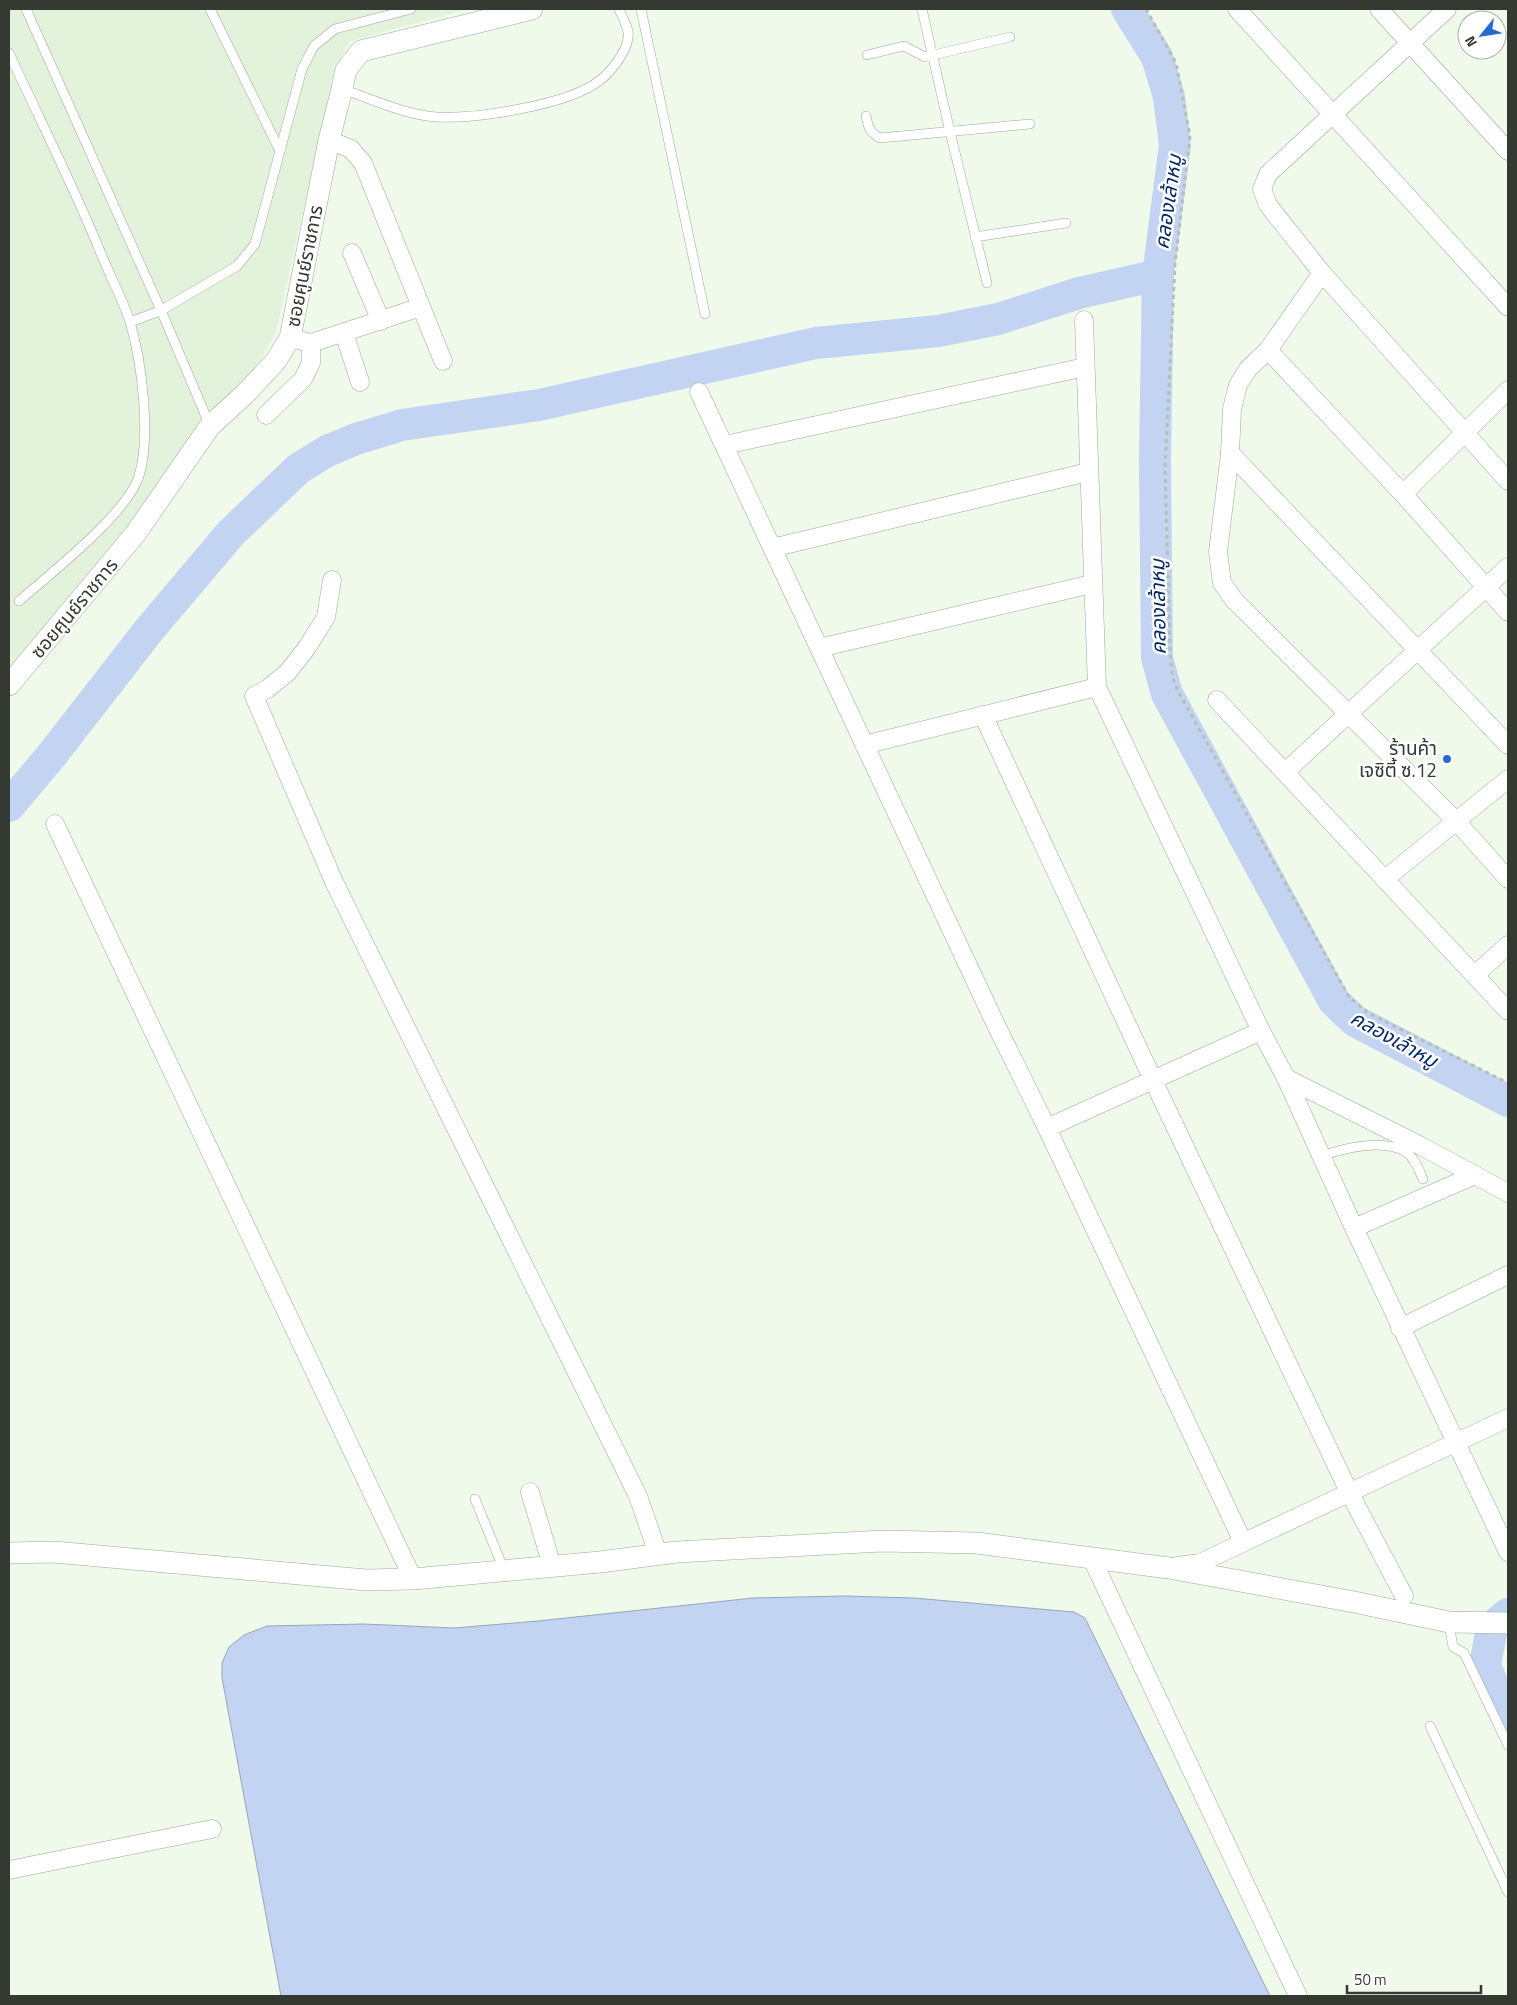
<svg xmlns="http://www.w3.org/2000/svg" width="1517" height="2005" viewBox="0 0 1517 2005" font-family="'Titillium Web','Noto Sans Thai',sans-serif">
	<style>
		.built { fill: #e2f2db }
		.water { fill: #c2d4f2; stroke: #97a6b8 }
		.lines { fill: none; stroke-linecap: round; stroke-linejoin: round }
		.river { stroke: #c2d4f2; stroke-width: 32 }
		.service-casing { stroke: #9da898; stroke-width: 10 }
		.minor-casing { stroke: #9da898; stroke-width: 19 }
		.tertiary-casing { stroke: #9da898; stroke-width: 22 }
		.path { stroke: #b6c0b2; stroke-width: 3; stroke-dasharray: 4 4; stroke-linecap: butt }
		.service { stroke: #fff; stroke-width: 9 }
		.minor { stroke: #fff; stroke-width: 18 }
		.tertiary { stroke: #fff; stroke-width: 21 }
		.poi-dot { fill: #266ad6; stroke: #fff; stroke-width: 2 }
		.labels { text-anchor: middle; stroke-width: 5; stroke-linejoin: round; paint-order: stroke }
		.street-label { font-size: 19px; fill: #343932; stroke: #fff }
		.poi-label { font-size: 19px; fill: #343932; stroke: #fff; text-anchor: end }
		.water-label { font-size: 20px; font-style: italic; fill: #042a67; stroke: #fff }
	</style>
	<rect width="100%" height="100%" fill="#effaea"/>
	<polygon class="built" points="9,9 468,9 350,41 335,67 276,332 251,378 9,676"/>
	<polygon class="water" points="845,1596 914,1598 1074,1612 1085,1618 1270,1996 281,1996 222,1678 222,1663 229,1647 244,1635 267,1626 364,1624 454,1628 538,1621 753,1598"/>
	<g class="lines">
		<g class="river">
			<polyline points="1127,9 1157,57 1169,97 1175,145 1158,275 1155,459 1157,658 1167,694 1334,1001 1355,1021 1508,1101"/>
			<polyline points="9,806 51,756 149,630 231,533 298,469 327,451 356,439 402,425 539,405 816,343 938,331 998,319 1079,293 1158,275"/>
			<polyline points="1508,1614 1492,1627 1485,1666 1508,1719"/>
		</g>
		<defs>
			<g id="service">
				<polyline points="26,9 163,315 210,426"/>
				<polyline points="210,9 280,151"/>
				<polyline points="641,9 705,314"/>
				<polyline points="922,9 950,132 987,283"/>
				<path d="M9 53C40 120 74 187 102 256 111 278 123 300 130 322 142 362 151 437 139 476 127 514 50 574 19 601"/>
				<polyline points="867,55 904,46 925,57 1010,37"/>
				<path d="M342 89C372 99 405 115 437 117 476 119 568 105 599 81 611 72 626 53 628 38 630 29 622 17 619 9"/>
				<path d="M866 116C868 127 870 133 880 138L1030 124"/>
				<polyline points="975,237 1066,223"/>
				<polyline points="130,322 160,311 237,266 255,244 302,69 314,46 335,29 411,9"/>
				<path d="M1321 1156C1345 1148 1382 1138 1406 1152 1415 1158 1419 1170 1423 1179"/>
				<polyline points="475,1499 504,1570"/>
				<polyline points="1449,1623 1453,1647 1464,1653 1508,1745"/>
				<polyline points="1430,1726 1508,1892"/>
			</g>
			<g id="minor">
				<polyline points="1237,9 1508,307"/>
				<polyline points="1379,9 1508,151"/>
				<polyline points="1447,9 1268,174 1262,189 1268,205 1322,273 1508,481"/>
				<polyline points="329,140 351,149 363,163 443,361"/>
				<polyline points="352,253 381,321"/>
				<polyline points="1322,273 1268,350 1248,369 1238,385 1232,409 1230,453 1218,552 1222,583 1234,600 1456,821 1508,879"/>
				<polyline points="1084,320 1097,687 1261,1031 1286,1078 1354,1228 1508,1552"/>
				<polyline points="344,333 360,382"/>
				<polyline points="290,338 311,343 421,307"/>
				<polyline points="1268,350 1403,494 1508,612"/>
				<polyline points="699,392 996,1025 1047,1128 1243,1542"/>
				<polyline points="266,415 303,379 311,363 311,343"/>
				<polyline points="725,445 1085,367"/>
				<polyline points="1230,453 1508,745"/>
				<polyline points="1403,494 1508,390"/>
				<polyline points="772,548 1088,472"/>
				<polyline points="332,580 326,617 306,649 287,673 267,689 254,696 335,884 638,1496 658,1554"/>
				<polyline points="819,648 1092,584"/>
				<polyline points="1217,700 1508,1011"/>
				<polyline points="983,715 1153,1080 1349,1492 1404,1596"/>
				<polyline points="864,745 1097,687"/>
				<polyline points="1285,772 1508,567"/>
				<polyline points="55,824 413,1579"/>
				<polyline points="1385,879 1508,779"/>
				<polyline points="1475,975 1508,945"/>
				<polyline points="1286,1078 1421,1146 1508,1193"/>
				<polyline points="1047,1128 1261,1031"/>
				<polyline points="1354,1228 1475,1175"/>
				<polyline points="1400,1328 1508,1275"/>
				<polyline points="530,1492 552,1566"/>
				<polyline points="1092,1559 1298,1996"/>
				<polyline points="1177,1566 1200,1563 1508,1418"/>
				<polyline points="9,1870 212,1829"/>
			</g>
			<g id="tertiary">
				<polyline points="9,685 136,533 210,426 244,395 275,362 290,338 329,140 342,89 346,70 361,51 532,9"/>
				<polyline points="9,1553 54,1552 366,1580 413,1579 600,1562 677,1552 882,1541 977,1543 1169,1568 1354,1602 1449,1622 1508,1623"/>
			</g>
		</defs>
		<use href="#service" class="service-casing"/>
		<use href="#minor" class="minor-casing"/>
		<use href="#tertiary" class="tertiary-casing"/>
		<polyline class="path" points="1146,9 1176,63 1190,136 1175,264 1165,468 1170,653 1173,679 1178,691 1349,997 1368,1013 1508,1083"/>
		<use href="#service" class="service"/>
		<use href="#minor" class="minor"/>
		<use href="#tertiary" class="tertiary"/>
	</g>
	<circle class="poi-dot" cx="1447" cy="759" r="5"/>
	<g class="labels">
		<g class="street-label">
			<text transform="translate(304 266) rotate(-79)" y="7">ซอยศูนย์ราชการ</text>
			<text transform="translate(74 608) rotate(-50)" y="7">ซอยศูนย์ราชการ</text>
		</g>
		<g class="poi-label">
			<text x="1437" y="755">ร้านค้า<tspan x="1437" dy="22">เจซิตี้ ซ.12</tspan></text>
		</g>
		<g class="water-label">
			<text transform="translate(1168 202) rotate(-82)" y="7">คลองเล้าหมู</text>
			<text transform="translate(1158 607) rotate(-91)" y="7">คลองเล้าหมู</text>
			<text transform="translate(1394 1039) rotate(29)" y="7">คลองเล้าหมู</text>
		</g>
	</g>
	<rect width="1517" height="2005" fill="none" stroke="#343932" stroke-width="20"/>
	<g transform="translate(1482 35) rotate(240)"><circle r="24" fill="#ffffff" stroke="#aeb0ad"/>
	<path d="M0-4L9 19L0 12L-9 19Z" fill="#266ad6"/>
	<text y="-8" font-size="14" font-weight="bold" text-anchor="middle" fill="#343932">N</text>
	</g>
	<path d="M1347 1985v8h134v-8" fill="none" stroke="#343932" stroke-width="2.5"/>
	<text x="1354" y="1985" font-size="15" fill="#343932" stroke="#ffffff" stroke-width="4" paint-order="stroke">50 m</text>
</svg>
